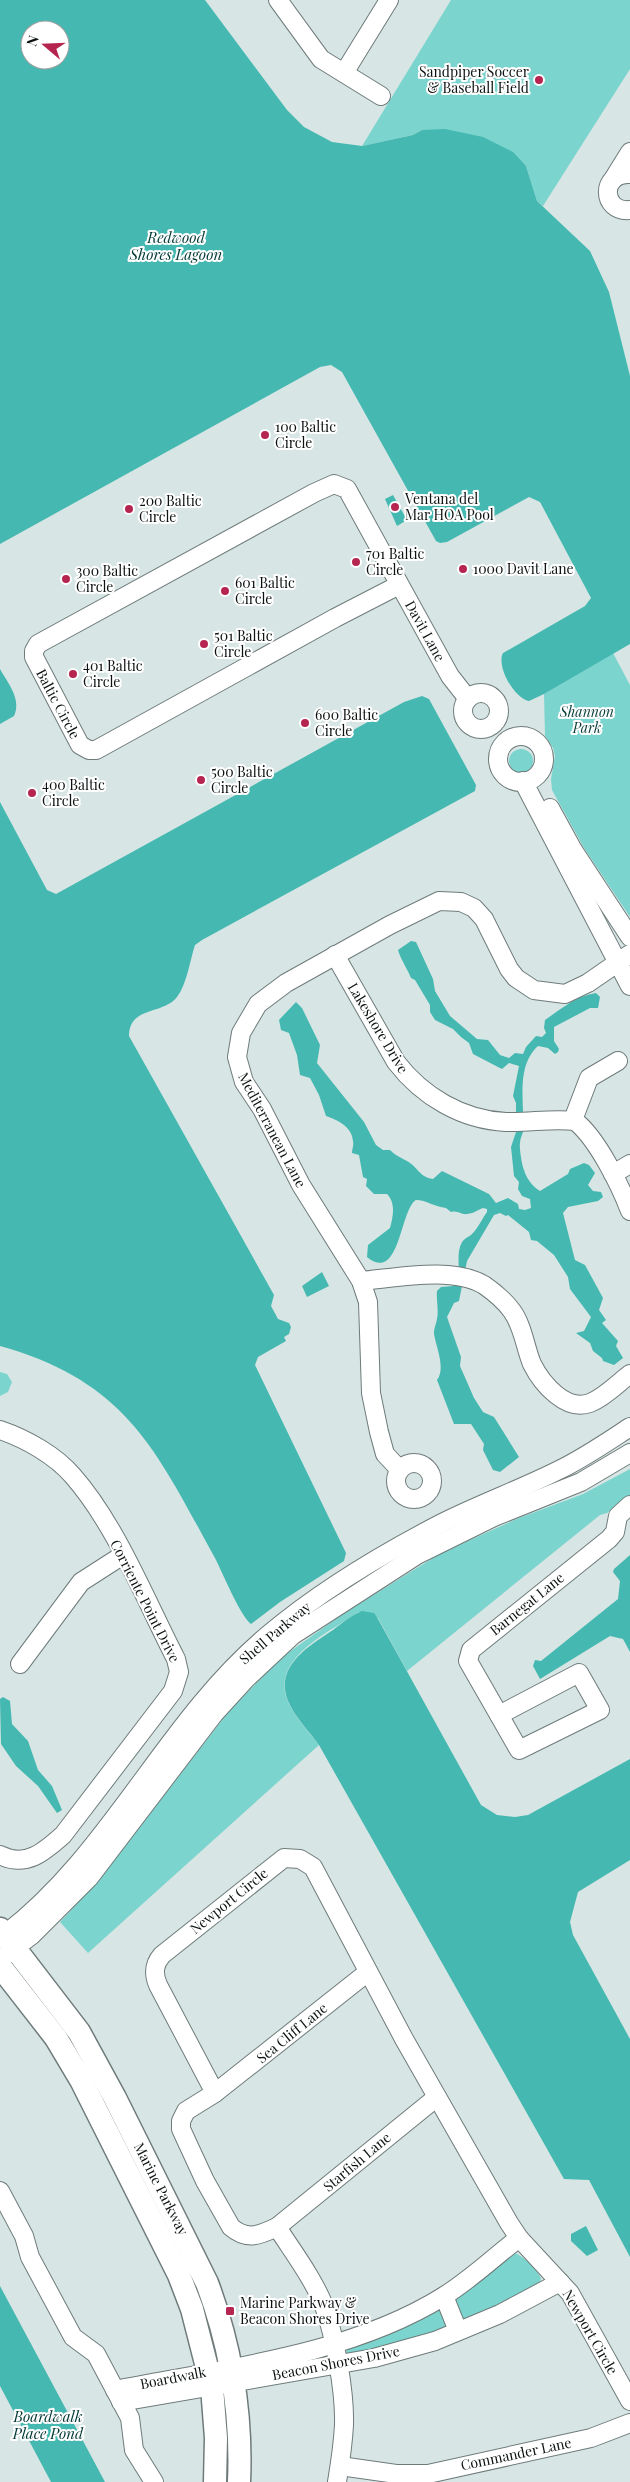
<svg xmlns="http://www.w3.org/2000/svg" width="630" height="2482" viewBox="0 0 630 2482" font-family="'Playfair Display',serif">
	<style>
		.green { fill: #7cd4ce }
		.water { fill: #45b8b1; fill-rule: evenodd }
		.lines { fill: none; stroke-linecap: round; stroke-linejoin: round }
		.minor-casing { stroke: #6e7b7a; stroke-width: 20 }
		.major-casing { stroke: #6e7b7a; stroke-width: 25 }
		.minor { stroke: #fff; stroke-width: 18 }
		.major { stroke: #fff; stroke-width: 22 }
		.poi-dot { fill: #b5254f; stroke: #fff; stroke-width: 2 }
		.labels { text-anchor: middle; stroke-width: 4; stroke-linejoin: round; paint-order: stroke }
		.poi-label { font-size: 14px; fill: #0c1111; stroke: #fff; text-anchor: start }
		.street-label { font-size: 14px; fill: #0c1111; stroke: #fff }
		.park-label { font-size: 14px; font-style: italic; fill: #0a3f3c; stroke: #fff }
		.water-label { font-size: 15px; font-style: italic; fill: #003836; stroke: #fff }
	</style>
	<rect width="100%" height="100%" fill="#d7e6e4"/>
	<g class="green">
		<polygon points="451,0 630,0 630,69 543,206 537,201 526,166 422,130 413,135 362,146"/>
		<polygon points="613,653 630,685 630,917 584,848 552,790 551,779 555,756 553,748 545,736 544,694"/>
		<circle cx="521" cy="761" r="12"/>
		<polygon points="0,1372 7,1374 12,1382 8,1392 0,1396"/>
		<path d="M630 1469V1495L607 1513 600 1515 407 1671 378 1618 359 1612C330 1632 267 1659 289 1704 296 1718 309 1732 319 1745L88 1953 60 1922 98 1881 229 1711 282 1657 343 1614 441 1553 519 1518 583 1494Z"/>
		<path d="M512 2252C523 2255 536 2269 541 2278L539 2286 467 2320 460 2317 453 2296Z"/>
		<path d="M436 2308 441 2309 447 2325C440 2337 366 2351 348 2356L346 2354 348 2344Z"/>
	</g>
	<g class="water">
		<path d="M0 0H205L287 110 304 127 332 142 362 146 413 135 422 130 445 129 483 137 513 152 526 166 537 201 590 251 609 292 630 376V644L544 694 529 701C514 698 496 666 503 653L585 606 591 598 540 502 529 497 447 542 440 543 436 541 342 372 331 365 320 367 0 544ZM30 30H60V60H30Z"/>
		<polygon points="393,495 407,520 397,526 385,499"/>
		<path d="M0 669C8 683 22 700 14 716L0 724Z"/>
		<path d="M422 696 429 699 476 785 475 791 202 940 195 945C190 960 187 984 177 997 163 1015 129 1006 129 1036L274 1295 271 1306 278 1319 289 1323 291 1327 289 1334 284 1337 286 1341 258 1357 255 1365 346 1553 344 1561 280 1602 251 1624C240 1615 223 1574 215 1558 156 1451 128 1382 0 1346V802L47 890 56 894 404 702Z"/>
		<path d="M411 941 416 942 433 979 435 991 450 1016 477 1039 488 1040 500 1055 509 1058 515 1053 523 1054 526 1047 536 1036 542 1037 546 1033 544 1028 545 1020C561 1009 576 996 596 993L600 997 598 1008H590L554 1027V1041L559 1049 558 1052 555 1054 548 1048 538 1046C515 1067 525 1104 523 1132 522 1135 520 1139 520 1143 519 1147 522 1166 524 1170 526 1178 533 1187 540 1191L568 1174 570 1169 584 1163 589 1165 595 1173 588 1185 593 1191 601 1192 603 1197 598 1201 568 1207 563 1213 575 1260 585 1265 603 1298 599 1310 606 1320 602 1323 618 1341 616 1346 623 1358 614 1365 603 1361 602 1358 593 1351 590 1343 576 1333 584 1331 591 1317 570 1289 568 1277 554 1255 537 1241 531 1240 529 1232 508 1215 506 1216 500 1213 494 1215 467 1261 459 1301 454 1303 447 1317 461 1357 460 1366 474 1398 483 1412 494 1417 519 1457 500 1472 493 1470 483 1450 484 1444 471 1424H454L437 1380C446 1368 436 1347 434 1334 434 1327 436 1325 437 1319 439 1310 436 1300 437 1291L441 1287 453 1286C464 1273 454 1257 462 1242 465 1238 468 1237 471 1235 477 1230 482 1219 487 1212V1209L483 1208C478 1210 472 1214 467 1214 461 1215 458 1210 451 1212L446 1208C435 1207 426 1200 416 1200 400 1209 400 1284 367 1257L368 1245 390 1228C393 1217 396 1203 387 1194H374L366 1186 367 1179 363 1177 359 1155 352 1153C352 1149 354 1145 353 1141 352 1127 338 1120 326 1116L319 1095 310 1078 300 1075 297 1055 289 1033 281 1030 279 1020 296 1002 302 1008 320 1045 317 1063 364 1122 376 1145 383 1150H390C396 1156 400 1157 407 1161 418 1167 419 1177 433 1179L442 1171 489 1194 496 1203 508 1198 518 1204 519 1209 525 1210 531 1208 530 1199 522 1196 518 1189 519 1182 514 1176 511 1147 516 1132V1103L513 1096 519 1066 509 1063 502 1069 498 1067 473 1054 469 1043 461 1037 453 1029 435 1020 430 1012V1005L415 980 411 978C407 968 401 960 398 950Z"/>
		<polygon points="322,1272 329,1286 307,1297 302,1286"/>
		<polygon points="630,1555 630,1652 623,1639 610,1636 540,1679 533,1666 535,1660 541,1661 618,1599 620,1581 613,1572 614,1569"/>
		<path d="M362 1611 374 1613 378 1619 481 1805 497 1815 515 1817 528 1815 630 1759V1860L578 1892 570 1922 573 1935 630 2039V2257L589 2180 564 2179 319 1745C309 1731 294 1716 288 1701 274 1666 309 1646 333 1630 342 1623 352 1615 362 1611Z"/>
		<polygon points="3,1697 10,1701 12,1724 28,1741 38,1770 52,1786 62,1810 57,1813 38,1786 16,1766 1,1744 0,1699"/>
		<polygon points="586,2226 598,2250 587,2256 571,2241 571,2234"/>
		<polygon points="0,2286 105,2482 51,2482 0,2386"/>
	</g>
	<g class="lines">
		<defs>
			<g id="minor">
				<polyline points="278,0 321,59 381,96"/>
				<polyline points="344,73 389,0"/>
				<path d="M630 174C600 172 601 213 630 210"/>
				<polyline points="612,181 630,152"/>
				<polyline points="399,585 335,618 96,750 89,750 80,745 34,657 34,651 38,644 314,493 334,484 347,489 450,676 468,699"/>
				<circle cx="481" cy="711" r="18"/>
				<circle cx="521" cy="759" r="23"/>
				<polyline points="523,781 630,986"/>
				<polyline points="550,808 573,850 630,937"/>
				<path d="M335 955 396 1062C422 1096 462 1120 506 1122 529 1123 552 1118 575 1121 597 1138 620 1185 630 1211"/>
				<polyline points="573,1120 589,1078 618,1061"/>
				<polyline points="613,1174 630,1164"/>
				<path d="M361 1281C397 1278 452 1266 484 1285 494 1292 505 1301 512 1311 523 1326 525 1347 532 1364 542 1384 566 1412 590 1403 605 1397 618 1383 630 1374"/>
				<path d="M0 1430C26 1439 55 1455 73 1476 116 1525 146 1601 176 1659L179 1672 173 1691 63 1835C44 1852 26 1868 0 1855"/>
				<circle cx="414" cy="1481" r="18"/>
				<polyline points="400,1470 385,1454 379,1432 371,1393 368,1302 361,1281 301,1185 262,1109 244,1082 237,1057 241,1033 258,1004 286,983 390,925 439,901 461,902 474,908 484,919 509,969 516,978 534,990 565,994 588,983 630,954"/>
				<polyline points="20,1664 81,1582 123,1555"/>
				<polygon points="579,1673 600,1710 519,1750 499,1715"/>
				<polyline points="499,1715 468,1661 471,1650 609,1539 615,1532 618,1516 630,1505"/>
				<path d="M0 1938C110 1857 164 1722 268 1635 320 1591 382 1554 442 1523 480 1504 521 1489 559 1470 584 1458 607 1442 630 1427"/>
				<polyline points="4,1956 32,1935 89,1878 214,1714 246,1679 293,1635 417,1555 494,1517 581,1482 630,1453"/>
				<polyline points="215,2093 368,1972"/>
				<polyline points="0,2191 24,2236 30,2257 73,2337 96,2354 130,2418 134,2450 154,2482"/>
				<polyline points="277,2227 437,2097"/>
				<polyline points="444,2296 458,2331"/>
				<path d="M115 2390C222 2369 350 2355 444 2296 470 2280 494 2257 519 2238"/>
				<polyline points="121,2402 374,2358 435,2341 500,2314 560,2282"/>
				<polyline points="340,2466 396,2474 428,2474 591,2438 630,2423"/>
				<path d="M337 2482C340 2464 343 2444 344 2425 345 2392 335 2337 324 2306 313 2278 293 2252 277 2227 260 2235 247 2241 231 2227L205 2181 181 2129V2121L186 2111 215 2093 158 1985C153 1973 154 1964 162 1955L284 1858 300 1859 313 1867 404 2039 509 2223 519 2238 570 2293 630 2401"/>
			</g>
			<g id="major">
				<path d="M0 1929 79 2032 115 2098 207 2283C231 2347 242 2413 239 2482"/>
				<polyline points="0,1966 56,2038 81,2080 179,2275 192,2309 212,2387 216,2438 215,2482"/>
			</g>
		</defs>
		<use href="#minor" class="minor-casing"/>
		<use href="#major" class="major-casing"/>
		<use href="#minor" class="minor"/>
		<use href="#major" class="major"/>
	</g>
	<g class="poi-dot">
		<circle cx="539" cy="80" r="5"/>
		<circle cx="265" cy="435" r="5"/>
		<circle cx="395" cy="507" r="5"/>
		<circle cx="129" cy="509" r="5"/>
		<circle cx="356" cy="562" r="5"/>
		<circle cx="463" cy="569" r="5"/>
		<circle cx="66" cy="579" r="5"/>
		<circle cx="225" cy="591" r="5"/>
		<circle cx="204" cy="644" r="5"/>
		<circle cx="73" cy="674" r="5"/>
		<circle cx="305" cy="723" r="5"/>
		<circle cx="201" cy="780" r="5"/>
		<circle cx="32" cy="793" r="5"/>
		<rect x="225" y="2306" width="10" height="10" rx="2.5"/>
	</g>
	<g class="labels">
		<g class="poi-label">
			<text x="529" y="77" text-anchor="end">Sandpiper Soccer<tspan x="529" dy="16">&amp; Baseball Field</tspan></text>
			<text x="275" y="432">100 Baltic<tspan x="275" dy="16">Circle</tspan></text>
			<text x="405" y="504">Ventana del<tspan x="405" dy="16">Mar HOA Pool</tspan></text>
			<text x="139" y="506">200 Baltic<tspan x="139" dy="16">Circle</tspan></text>
			<text x="366" y="559">701 Baltic<tspan x="366" dy="16">Circle</tspan></text>
			<text x="473" y="574">1000 Davit Lane</text>
			<text x="76" y="576">300 Baltic<tspan x="76" dy="16">Circle</tspan></text>
			<text x="235" y="588">601 Baltic<tspan x="235" dy="16">Circle</tspan></text>
			<text x="214" y="641">501 Baltic<tspan x="214" dy="16">Circle</tspan></text>
			<text x="83" y="671">401 Baltic<tspan x="83" dy="16">Circle</tspan></text>
			<text x="315" y="720">600 Baltic<tspan x="315" dy="16">Circle</tspan></text>
			<text x="211" y="777">500 Baltic<tspan x="211" dy="16">Circle</tspan></text>
			<text x="42" y="790">400 Baltic<tspan x="42" dy="16">Circle</tspan></text>
			<text x="240" y="2308">Marine Parkway &amp;<tspan x="240" dy="16">Beacon Shores Drive</tspan></text>
		</g>
		<g class="street-label">
			<text transform="translate(425 631) rotate(61)" y="5">Davit Lane</text>
			<text transform="translate(58 704) rotate(62)" y="5">Baltic Circle</text>
			<text transform="translate(378 1028) rotate(59)" y="5">Lakeshore Drive</text>
			<text transform="translate(272 1130) rotate(62)" y="5">Mediterranean Lane</text>
			<text transform="translate(145 1601) rotate(63)" y="5">Corriente Point Drive</text>
			<text transform="translate(527 1604) rotate(-39)" y="5">Barnegat Lane</text>
			<text transform="translate(275 1633) rotate(-40)" y="5">Shell Parkway</text>
			<text transform="translate(229 1901) rotate(-39)" y="5">Newport Circle</text>
			<text transform="translate(292 2033) rotate(-39)" y="5">Sea Cliff Lane</text>
			<text transform="translate(357 2162) rotate(-40)" y="5">Starfish Lane</text>
			<text transform="translate(161 2189) rotate(63)" y="5">Marine Parkway</text>
			<text transform="translate(590 2332) rotate(60)" y="5">Newport Circle</text>
			<text transform="translate(336 2363) rotate(-11)" y="5">Beacon Shores Drive</text>
			<text transform="translate(173 2378) rotate(-11)" y="5">Boardwalk</text>
			<text transform="translate(516 2454) rotate(-12)" y="5">Commander Lane</text>
		</g>
		<g class="park-label">
			<text x="587" y="717">Shannon<tspan x="587" dy="16">Park</tspan></text>
		</g>
		<g class="water-label">
			<text x="176" y="243">Redwood<tspan x="176" dy="17">Shores Lagoon</tspan></text>
			<text x="48" y="2422">Boardwalk<tspan x="48" dy="17">Place Pond</tspan></text>
		</g>
	</g>
	<g transform="translate(45 45) rotate(289)"><circle r="24" fill="#ffffff" stroke="#9ea0a0"/>
	<path d="M0-4L9 19L0 12L-9 19Z" fill="#b5254f"/>
	<text y="-8" font-size="14" font-weight="bold" text-anchor="middle" fill="#0c1111">N</text>
	</g>
</svg>
